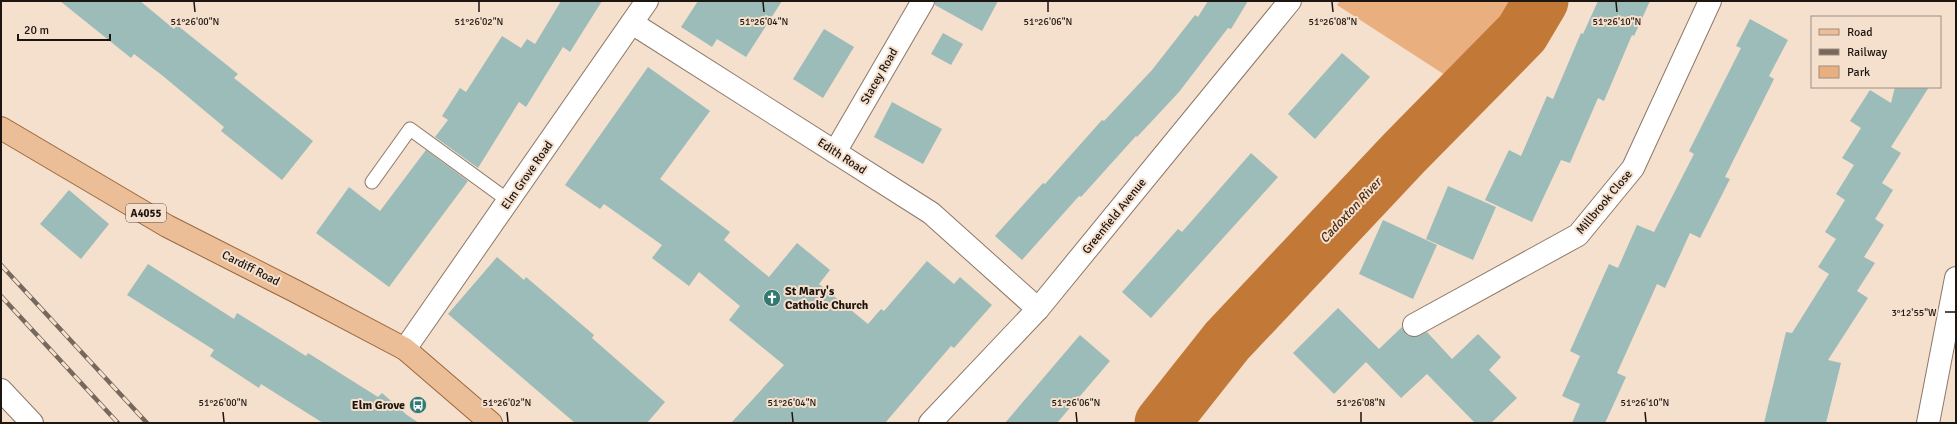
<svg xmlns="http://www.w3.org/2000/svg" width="1957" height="424" viewBox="0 0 1957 424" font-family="Signika,sans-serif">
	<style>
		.green { fill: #eaaf7f }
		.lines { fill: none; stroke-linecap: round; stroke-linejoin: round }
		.river { stroke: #c27937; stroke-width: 55 }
		.building { fill: #9cbcb9 }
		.lane-casing { stroke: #8c7868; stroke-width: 15 }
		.street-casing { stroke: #8c7868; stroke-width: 24 }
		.primary-casing { stroke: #9a673c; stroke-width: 24 }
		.lane { stroke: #fff; stroke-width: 13 }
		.street { stroke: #fff; stroke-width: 22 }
		.primary { stroke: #ebbe98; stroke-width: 22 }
		.rail-casing { stroke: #76685d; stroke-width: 4.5 }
		.rail { stroke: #f5dfcd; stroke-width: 3; stroke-dasharray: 9; stroke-linecap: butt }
		.ticks { fill: none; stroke: #1d150f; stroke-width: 1.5 }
		.labels { text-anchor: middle; stroke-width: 4; stroke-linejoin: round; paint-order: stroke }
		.shield { fill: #f5dfcd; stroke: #5e5248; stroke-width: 1 }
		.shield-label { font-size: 11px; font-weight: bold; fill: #1d150f }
		.street-label { font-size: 12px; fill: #1d150f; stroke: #f5dfcd }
		.poi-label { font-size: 12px; font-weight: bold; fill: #1d150f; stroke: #f5dfcd; text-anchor: start }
		.water-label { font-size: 13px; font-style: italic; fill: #4d2e13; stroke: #f5dfcd }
		.ticks-label { font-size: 10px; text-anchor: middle; fill: #1d150f; stroke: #f5dfcd; stroke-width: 4; stroke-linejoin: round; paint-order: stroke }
	</style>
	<rect width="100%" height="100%" fill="#f5dfcd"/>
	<polygon class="green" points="1340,1 1538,1 1459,84 1337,5"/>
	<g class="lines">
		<polyline class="river" points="1162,423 1227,341 1404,153 1522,33 1541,1"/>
	</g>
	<g class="building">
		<polygon points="60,1 140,1 174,29 177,25 238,74 234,78 313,141 282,180 221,131 224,127 163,76 134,54 131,58"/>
		<polygon points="561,1 602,1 570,52 563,47 526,107 519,102 478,168 435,137 448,120 442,116 460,88 466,92 502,36 521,48 527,39 535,44"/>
		<polygon points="698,1 782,1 746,57 717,39 712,47 681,27"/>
		<polygon points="935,1 998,1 982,31 935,5"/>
		<polygon points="1208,1 1248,1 1231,29 1228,28 1179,92 1137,137 1136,136 1081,197 1079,196 1022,260 995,236 1043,183 1045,184 1102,120 1104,121 1152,70 1195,15 1198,17"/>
		<polygon points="1598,1 1650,1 1634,36 1632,35 1604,101 1598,98 1570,163 1561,160 1532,222 1485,200 1509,150 1521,156 1547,96 1553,99 1581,33 1583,34"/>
		<polygon points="1750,19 1788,40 1769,76 1774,79 1725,177 1730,179 1700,238 1690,233 1665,288 1657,284 1617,373 1626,377 1605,423 1572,423 1580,404 1562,396 1580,356 1570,351 1609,264 1618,268 1637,225 1654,232 1694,154 1689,151 1741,48 1736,46"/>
		<polygon points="824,29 854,47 823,98 793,79"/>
		<polygon points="943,33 963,44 951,65 931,54"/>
		<polygon points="1342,53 1370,77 1315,139 1288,114"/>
		<polygon points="648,67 710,111 660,179 730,232 724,240 769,277 797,243 830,270 819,284 868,324 881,309 884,311 927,261 954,284 960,277 992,305 954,348 951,346 885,423 731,423 784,365 729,320 740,306 699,272 689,286 652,258 662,245 604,204 600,209 565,185"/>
		<polygon points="1895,87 1929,87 1891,147 1901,153 1882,183 1893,190 1875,219 1884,225 1864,257 1875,263 1857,291 1868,298 1828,360 1841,363 1826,423 1764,423 1786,332 1792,333 1829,274 1818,267 1836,239 1825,232 1845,200 1836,194 1854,165 1842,158 1861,128 1850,121 1870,90 1891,103"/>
		<polygon points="892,102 942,129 923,164 874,137"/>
		<polygon points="426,150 468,181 389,287 316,233 349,187 380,211"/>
		<polygon points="1251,153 1278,177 1151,318 1122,292 1178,229 1182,232"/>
		<polygon points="1448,186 1496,207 1473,260 1426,239"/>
		<polygon points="69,190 109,224 81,259 40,224"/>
		<polygon points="1383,220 1437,245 1413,299 1359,274"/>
		<polygon points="497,257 524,280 526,277 594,335 592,338 665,402 647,423 575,423 448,314"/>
		<polygon points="148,264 234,319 237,313 306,356 308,353 378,397 382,393 407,415 419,423 323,423 261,384 259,388 210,356 214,350 127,295"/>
		<polygon points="1338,308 1379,349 1402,327 1407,335 1413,337 1427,332 1452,359 1478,334 1501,357 1489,370 1517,398 1491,423 1475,423 1427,374 1401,398 1366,362 1334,394 1293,353"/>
		<polygon points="1080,335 1110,361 1057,423 1005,423"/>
	</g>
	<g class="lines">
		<defs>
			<polyline id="lane" points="372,182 410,129 509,201"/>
			<g id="street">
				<polyline points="632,23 931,213 1038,309"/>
				<polyline points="835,152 923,1"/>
				<polyline points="1414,325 1578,235 1633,168 1710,1"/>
				<polyline points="405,349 647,1"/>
				<polyline points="1,390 32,423"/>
				<polyline points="930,423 1038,309 1290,1"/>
				<polyline points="1928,423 1956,278"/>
			</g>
			<polyline id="primary" points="1,128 167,226 295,291 405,349 491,423"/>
		</defs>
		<use href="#lane" class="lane-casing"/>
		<use href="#street" class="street-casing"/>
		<use href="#primary" class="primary-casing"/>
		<use href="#lane" class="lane"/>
		<use href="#street" class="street"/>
		<use href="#primary" class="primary"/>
		<defs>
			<g id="rail">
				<polyline points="1,265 147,423"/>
				<polyline points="1,296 118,423"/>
			</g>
		</defs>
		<use href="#rail" class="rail-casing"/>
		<use href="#rail" class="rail"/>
	</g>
	<path class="ticks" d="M194 2 195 12M479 2V12M763 2 764 12M1048 2V12M1332 2 1333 12M1616 2 1617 12M1945 312H1955M223 412 224 422M507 412 508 422M792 412 793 422M1076 412 1077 422M1361 412V422M1645 412 1646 422"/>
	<defs>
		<symbol id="church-disc" viewBox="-11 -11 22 22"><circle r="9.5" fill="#317974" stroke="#f5dfcd"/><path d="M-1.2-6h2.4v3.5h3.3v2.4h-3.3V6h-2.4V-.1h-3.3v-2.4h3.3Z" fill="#fff"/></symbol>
		<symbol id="bus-disc" viewBox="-11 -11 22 22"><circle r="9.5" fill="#317974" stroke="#f5dfcd"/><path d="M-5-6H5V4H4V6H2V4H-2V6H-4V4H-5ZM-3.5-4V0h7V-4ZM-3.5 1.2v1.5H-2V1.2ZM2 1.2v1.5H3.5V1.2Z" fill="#fff"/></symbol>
	</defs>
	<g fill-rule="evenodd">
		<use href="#church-disc" x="762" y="288" width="20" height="20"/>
		<use href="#bus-disc" x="408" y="395" width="20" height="20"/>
	</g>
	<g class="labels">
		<rect class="shield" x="126" y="204" width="40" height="18" rx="3"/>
		<g class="shield-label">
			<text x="146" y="217">A4055</text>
		</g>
		<g class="street-label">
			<text transform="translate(879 76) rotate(-60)" y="4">Stacey Road</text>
			<text transform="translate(842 156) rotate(33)" y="4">Edith Road</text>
			<text transform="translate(527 175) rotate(-55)" y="4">Elm Grove Road</text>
			<text transform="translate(1604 202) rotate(-50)" y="4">Millbrook Close</text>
			<text transform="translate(1114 216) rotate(-51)" y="4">Greenfield Avenue</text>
			<text transform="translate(251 268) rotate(27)" y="4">Cardiff Road</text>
		</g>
		<g class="poi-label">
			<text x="785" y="295">St Mary's<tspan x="785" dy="14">Catholic Church</tspan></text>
			<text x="405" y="409" text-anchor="end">Elm Grove</text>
		</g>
		<g class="water-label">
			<text transform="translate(1350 210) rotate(-47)" y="5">Cadoxton River</text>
		</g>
	</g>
	<g class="ticks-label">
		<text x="195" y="25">51°26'00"N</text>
		<text x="479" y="25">51°26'02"N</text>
		<text x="764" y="25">51°26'04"N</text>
		<text x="1048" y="25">51°26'06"N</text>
		<text x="1333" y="25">51°26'08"N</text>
		<text x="1617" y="25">51°26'10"N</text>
		<text x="1914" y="316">3°12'55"W</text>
		<text x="223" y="406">51°26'00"N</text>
		<text x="507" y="406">51°26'02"N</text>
		<text x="792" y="406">51°26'04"N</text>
		<text x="1076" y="406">51°26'06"N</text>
		<text x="1361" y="406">51°26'08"N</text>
		<text x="1645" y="406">51°26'10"N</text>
	</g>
	<rect width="1957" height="424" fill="none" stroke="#1d150f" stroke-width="4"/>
	<rect x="1811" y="16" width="130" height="72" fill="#f5dfcd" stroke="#9f8e81"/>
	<rect x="1819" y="29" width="20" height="6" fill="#ebbe98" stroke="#9f8e81"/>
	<text x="1847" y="36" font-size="12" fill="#1d150f">Road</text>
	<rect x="1819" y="49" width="20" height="6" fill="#76685d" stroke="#9f8e81"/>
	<text x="1847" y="56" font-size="12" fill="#1d150f">Railway</text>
	<rect x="1819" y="66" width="20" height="12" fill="#eaaf7f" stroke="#9f8e81"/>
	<text x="1847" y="76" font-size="12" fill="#1d150f">Park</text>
	<path d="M18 34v6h92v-6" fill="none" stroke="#1d150f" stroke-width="2"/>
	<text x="24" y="34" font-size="12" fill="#1d150f" stroke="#f5dfcd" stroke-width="3" paint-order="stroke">20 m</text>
</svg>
